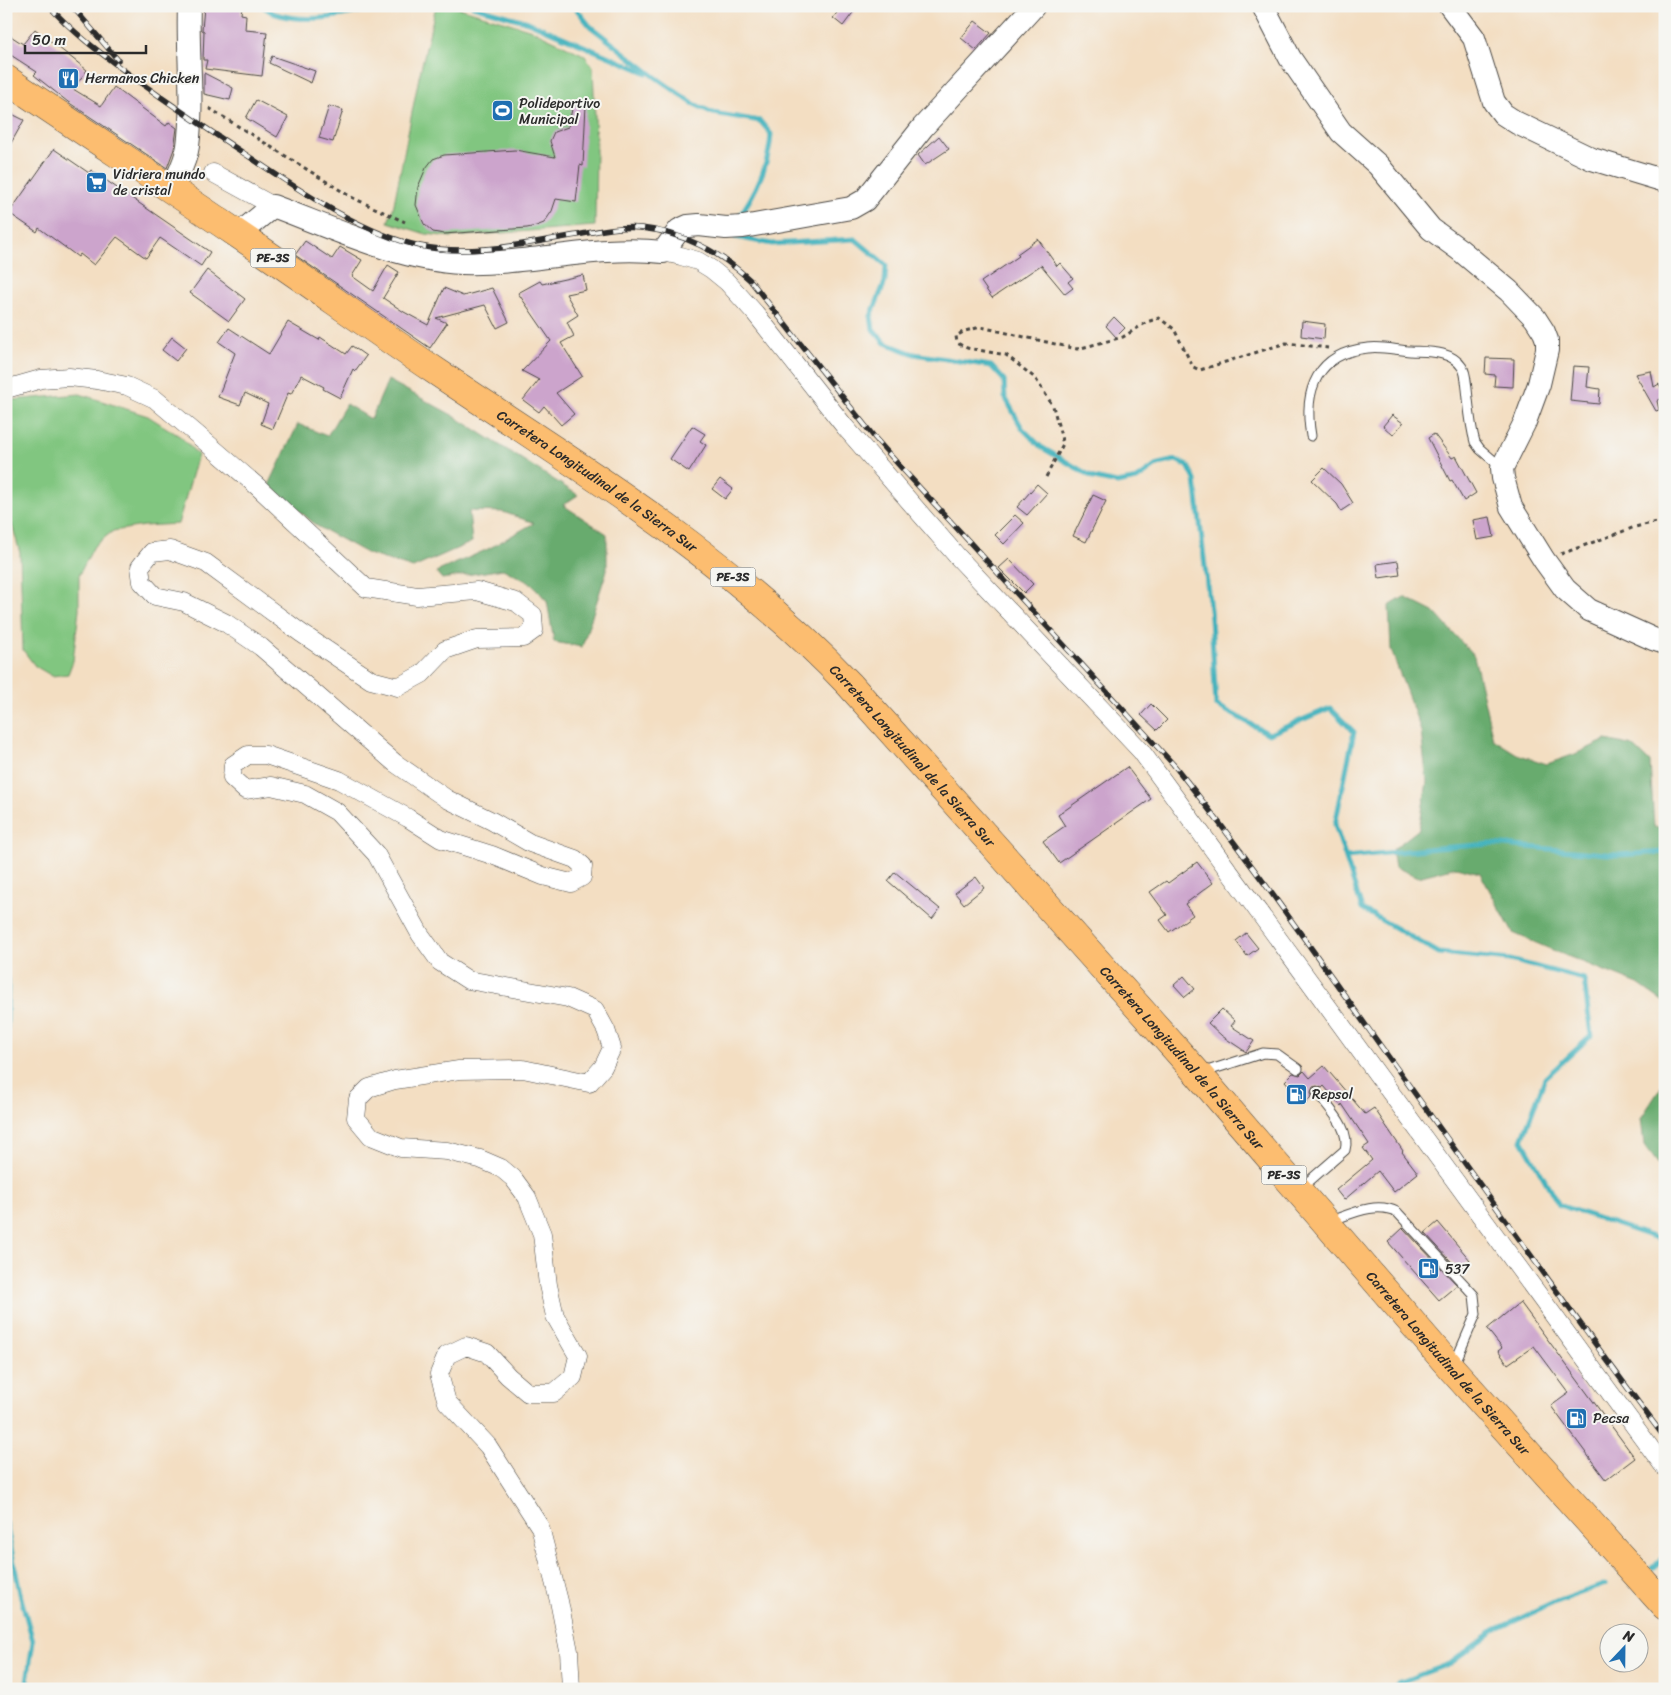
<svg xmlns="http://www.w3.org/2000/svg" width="1671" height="1695" font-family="Sriracha,sans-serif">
<rect width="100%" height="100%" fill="#f6f6f2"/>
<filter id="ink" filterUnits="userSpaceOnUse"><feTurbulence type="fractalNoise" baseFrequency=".02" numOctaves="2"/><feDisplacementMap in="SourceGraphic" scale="10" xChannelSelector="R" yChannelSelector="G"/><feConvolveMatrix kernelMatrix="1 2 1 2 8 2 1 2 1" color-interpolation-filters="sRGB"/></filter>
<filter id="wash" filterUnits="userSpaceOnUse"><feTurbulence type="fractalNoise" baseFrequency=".0096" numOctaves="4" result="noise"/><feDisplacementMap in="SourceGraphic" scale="20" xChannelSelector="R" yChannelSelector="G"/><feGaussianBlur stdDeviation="1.12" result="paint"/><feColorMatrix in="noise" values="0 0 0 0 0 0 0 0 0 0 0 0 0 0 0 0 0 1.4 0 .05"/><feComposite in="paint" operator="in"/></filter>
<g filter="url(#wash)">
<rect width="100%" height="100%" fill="#f3dec2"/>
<g fill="#81c680" stroke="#567856">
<path d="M436,6H453L532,30L584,55L593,66L596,144L595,226L451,237L426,234L388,222L393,209L419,77Z"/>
<path d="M80,394L148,416L181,437L198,455L178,524L144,526L113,531L94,546L79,575V610L73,661L68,674L52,676L35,666L23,650L20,553L6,503V402L11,400Z"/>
</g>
<g fill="#68ab6e" stroke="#4a6b4c">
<path d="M388,380L454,416L578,495L563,505L607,534V570L582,647L554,642L547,601L532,584L503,569L442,579L436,572L488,549L534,523L503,512L469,511L472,542L413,568L368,554L317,526L269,485L298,424L327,436L346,404L371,419Z"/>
<path d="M1404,597L1434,612L1474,656L1493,739L1517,754L1547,764L1575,754L1606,740L1633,746L1650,762L1654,827H1665V913L1663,917L1665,923V1003L1638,984L1557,952L1513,933L1480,873L1456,867L1418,877L1395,867L1392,850L1419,829L1427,782L1421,732L1419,725L1391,650L1389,606Z"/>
<path d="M1665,1081V1173L1644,1145L1641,1118Z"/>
</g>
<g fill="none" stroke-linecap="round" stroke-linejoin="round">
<g stroke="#41b1bc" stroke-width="5">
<path d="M263,6C267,9 272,13 276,14C307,24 348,16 377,6"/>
<path d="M473,6L528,22L647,73"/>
<path d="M574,6L590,26L654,76L692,103L713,113L760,121L771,134C769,166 755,195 736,221"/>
<path d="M735,237L772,244L855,239L886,265L885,282L871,316L873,329L885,343L914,354L991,366L1004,380L1005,397L1022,428L1041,447L1094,478L1117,483L1137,479L1158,464L1176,460L1188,466L1195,480L1211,618L1216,705L1269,734L1330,708L1354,732L1335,825L1362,909L1439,953L1510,960L1584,979L1591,1036L1545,1078L1522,1140L1559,1205L1665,1241"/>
<path d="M1346,857L1437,848L1492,844L1618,855L1665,852"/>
<path d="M6,978L8,980L6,1051"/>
<path d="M6,1523L21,1598L33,1641L26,1689"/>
<path d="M1652,1568L1665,1557"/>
<path d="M1393,1689L1398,1683L1451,1663L1495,1630L1558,1601L1606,1584"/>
</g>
</g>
<g id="blocks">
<g fill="#cca4cc">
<path d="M204,6H242L241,14L246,15L245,30L267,32L262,76L205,69L207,60H203L204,31L202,30Z"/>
<path d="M842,6H858L843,26L833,18Z"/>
<path d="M975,21L991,33L976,50L961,38Z"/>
<path d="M35,29L87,70L73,89L101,106L114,87L166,126L169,122L177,128L174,149L167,168L68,102L34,75L37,72L6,52V33L23,44Z"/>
<path d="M272,56L315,71L311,83L269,63Z"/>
<path d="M204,73L233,88L230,100L204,94Z"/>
<path d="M256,100L288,117L277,137L246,118Z"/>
<path d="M573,105H586L583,166L580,165L576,202L556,199L552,211L544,223L536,226L527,228L444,234L433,232L424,224L416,205L418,187L426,168L433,159L444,155L515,150L555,157L550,141L554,132L568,127Z"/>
<path d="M329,106L343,110L333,142L319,138Z"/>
<path d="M6,111L24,120L6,152Z"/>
<path d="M939,136L949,149L925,165L918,155Z"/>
<path d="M54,149L89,173L91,170L210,252L201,266L160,238L146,258L117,237L94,265L80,254L78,257L39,228L37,232L9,213Z"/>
<path d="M1038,239L1057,266L1060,263L1073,278L1068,282L1073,288L1065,294L1041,265L992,298L981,282L1019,256L1017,254Z"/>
<path d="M305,241L332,259L340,247L362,260L352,276L373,291L388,265L399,272L383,298L404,312L428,325L444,288L463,296L492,288L509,322L497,328L485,305L436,318L447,323L430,348L295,255Z"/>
<path d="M207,270L245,299L229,321L190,293Z"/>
<path d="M583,275L586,290L566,294L578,315L567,322L574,336L561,343L582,376L556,393L574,414L561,425L544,406L539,412L523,400L539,380L522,371L551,341L518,293L540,281L542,284Z"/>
<path d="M1114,317L1125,328L1116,337L1106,326Z"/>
<path d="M1302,321L1325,324L1324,339L1301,336Z"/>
<path d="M288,322L319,340L320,337L346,354L352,346L366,356L355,371L353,369L340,398L323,389L324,387L301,375L291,394L288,393L273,429L261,424L268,404L245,393L240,405L218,397L235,353L219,342L229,328L269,354Z"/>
<path d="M172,337L186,348L176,361L162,350Z"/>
<path d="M1486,358L1514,359L1513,387L1494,386L1495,375L1485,374Z"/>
<path d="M1573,366L1589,367L1587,387L1600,389L1599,404L1570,401Z"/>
<path d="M1651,371L1654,387L1659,384L1665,395V396L1657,401L1659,410L1656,411L1635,374Z"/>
<path d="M1392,415L1403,423L1393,435L1383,426Z"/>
<path d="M692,426L705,434L700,441L706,445L689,472L670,459Z"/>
<path d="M1434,434L1452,458L1456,456L1476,493L1464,501L1452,480L1450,481L1428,438Z"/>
<path d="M1324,468L1341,484L1353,503L1341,511L1337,504L1312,480Z"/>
<path d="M720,479L733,489L725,499L712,489Z"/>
<path d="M1037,484L1047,493L1027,515L1017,507Z"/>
<path d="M1093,495L1106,501L1086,542L1073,536Z"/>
<path d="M1015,515L1024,523L1004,544L995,535Z"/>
<path d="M1490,517L1494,537L1477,540L1473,520Z"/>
<path d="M1009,559L1033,584L1024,593L999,568Z"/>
<path d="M1398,561L1400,575L1379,578L1377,564Z"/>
<path d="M1151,704L1167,720L1157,730L1141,715Z"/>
<path d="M1127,767L1151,799L1059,863L1043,841L1065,826L1058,815Z"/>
<path d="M1197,862L1213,883L1185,904L1193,915L1169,932L1160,920L1167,915L1150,892L1166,881L1168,883Z"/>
<path d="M895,872L940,909L932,919L888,881Z"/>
<path d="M976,877L984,888L964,904L955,893Z"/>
<path d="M1246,933L1258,948L1247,956L1236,941Z"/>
<path d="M1184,976L1195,989L1185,997L1174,985Z"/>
<path d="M1222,1009L1235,1021L1231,1026L1254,1041L1246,1052L1222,1036L1208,1023Z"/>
<path d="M1324,1066L1365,1114L1374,1108L1403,1151L1402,1152L1418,1173L1394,1192L1378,1171L1344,1200L1336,1190L1372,1160L1363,1148L1369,1144L1342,1104L1341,1106L1324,1086L1322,1088L1317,1086L1313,1087L1311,1092L1312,1096L1305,1103L1285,1081L1293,1073L1300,1075L1304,1071L1310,1078Z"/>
<path d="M1438,1222L1470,1260L1459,1270L1425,1233Z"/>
<path d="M1403,1228L1457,1285L1439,1300L1388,1242Z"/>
<path d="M1520,1302L1635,1458L1606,1480L1551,1406L1569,1393L1534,1346L1508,1364L1498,1351L1502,1348L1487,1329Z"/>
</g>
</g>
</g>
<g filter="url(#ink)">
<use href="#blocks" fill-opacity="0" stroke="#494642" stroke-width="1"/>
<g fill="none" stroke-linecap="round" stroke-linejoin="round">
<defs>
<g id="service">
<path d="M1311,436C1303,390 1317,353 1368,348C1381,346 1396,350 1410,351C1427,352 1451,350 1462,367C1466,372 1466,382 1467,389C1469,407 1470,425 1475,442L1480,449L1501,467"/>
<path d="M1201,1073L1263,1053L1277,1054L1298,1069"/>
<path d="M1300,1189L1345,1150C1351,1128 1329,1109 1317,1092"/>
<path d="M1330,1221C1351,1214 1376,1201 1397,1212L1474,1295L1476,1314L1454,1365"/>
</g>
<g id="minor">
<path d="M213,173L273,206"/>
<path d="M663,252L681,256L698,261L711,269L727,282L755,313L845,427L957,556L1141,751L1665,1468"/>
<path d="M6,389L41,379L69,377L97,380L127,386L155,399L200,437L258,487L366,588L417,596L477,591L516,602L533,615L534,630L523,638L477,639L445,650L422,674L398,687L371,680L301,633L206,563L170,550L152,552L140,567L142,582L155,596L184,602L226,623L261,647L395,763L447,799L492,821L530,843L575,859L583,866L582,877L571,883L543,876L492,855L441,839L408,818L339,780L266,755H248L233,765L232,778L245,790L271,786L305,794L337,812L376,854L420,934L440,962L468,980L568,998L595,1010L606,1030L612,1048L603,1067L589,1083L523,1069L459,1070L395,1080L369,1088L358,1099L356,1118L371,1136L401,1148L447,1151L480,1159L501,1168L513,1178L527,1197L542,1234L548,1285L555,1316L578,1356L573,1377L554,1393H528L508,1376L487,1353L466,1346L447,1355L439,1374L447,1402L488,1446L540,1527L559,1601L569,1651L571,1689"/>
</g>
<g id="tertiary">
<path d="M1263,6L1290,58L1341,132L1378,165L1431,229L1460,250L1509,291L1535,318L1544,332L1547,340V350L1539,384L1525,422L1502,468L1503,478L1511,507L1544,560L1565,589L1589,610L1653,639L1665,643"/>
<path d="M1450,6L1474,38L1494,102L1503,114L1517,123L1592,159L1665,181"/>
<path d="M172,189C178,175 186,161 188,146C194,100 187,52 189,6"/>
<path d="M239,234L273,206C332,228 399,260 462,263C529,265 596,244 663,252L679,230L688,226L699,225L726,228L743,227L851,208L865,200L923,127L1034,6"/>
</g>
<g id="trunk">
<path id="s1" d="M6,79C82,131 160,181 236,233C303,278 367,325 434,370C578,467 729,557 849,684L1198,1074L1452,1369L1665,1606"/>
</g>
</defs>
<use href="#service" stroke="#494642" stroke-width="11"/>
<use href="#minor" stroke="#494642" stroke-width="19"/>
<use href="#tertiary" stroke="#494642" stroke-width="24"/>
<use href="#trunk" stroke="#494642" stroke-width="29"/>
<g stroke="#494642" stroke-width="3" stroke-dasharray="4 4" stroke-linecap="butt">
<path d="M209,108L351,197L405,222"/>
<path d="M1046,477L1063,444L1053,406L1035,378L1006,355L967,348L957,343L956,336L965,331L981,327L1077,349L1123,337L1147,322L1159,318L1174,329L1193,367L1200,370L1286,343L1328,348"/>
<path d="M1561,554L1635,527L1665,520"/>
</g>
<use href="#service" stroke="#fff" stroke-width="9"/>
<use href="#minor" stroke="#fff" stroke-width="18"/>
<use href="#tertiary" stroke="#fff" stroke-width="22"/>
<use href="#trunk" stroke="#fcbd6f" stroke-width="28"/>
<defs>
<g id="rail">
<path d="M49,6C73,33 102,54 130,75C167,102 204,127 242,152C294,186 359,233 420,246C472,257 526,243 577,235C598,231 620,226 641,228C682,232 720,252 750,280L875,438L898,464L1173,764C1241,848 1304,938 1367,1027C1466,1164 1563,1303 1665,1438"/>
<path d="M72,6L118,60"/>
</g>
</defs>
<use href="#rail" stroke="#2b2b2b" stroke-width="5.5"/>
<use href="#rail" stroke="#f6f6f2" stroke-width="4" stroke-dasharray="11" stroke-linecap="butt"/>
</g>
</g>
<defs>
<symbol id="restaurant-square" viewBox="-11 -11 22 22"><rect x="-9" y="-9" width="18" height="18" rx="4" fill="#1f6fb2" stroke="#f6f6f2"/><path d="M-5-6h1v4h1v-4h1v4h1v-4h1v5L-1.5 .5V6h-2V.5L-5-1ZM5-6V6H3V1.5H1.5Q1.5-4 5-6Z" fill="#fff"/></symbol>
<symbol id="stadium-square" viewBox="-11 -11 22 22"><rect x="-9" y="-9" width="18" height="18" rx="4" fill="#1f6fb2" stroke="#f6f6f2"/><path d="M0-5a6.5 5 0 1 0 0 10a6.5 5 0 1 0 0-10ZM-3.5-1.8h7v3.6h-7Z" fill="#fff"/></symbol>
<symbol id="supermarket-square" viewBox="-11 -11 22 22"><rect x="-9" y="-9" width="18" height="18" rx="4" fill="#1f6fb2" stroke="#f6f6f2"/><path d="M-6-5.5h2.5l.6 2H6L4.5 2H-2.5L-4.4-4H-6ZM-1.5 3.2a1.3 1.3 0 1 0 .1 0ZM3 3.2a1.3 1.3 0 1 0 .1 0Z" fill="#fff"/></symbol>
<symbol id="fuel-square" viewBox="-11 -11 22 22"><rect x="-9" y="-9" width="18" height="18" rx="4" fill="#1f6fb2" stroke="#f6f6f2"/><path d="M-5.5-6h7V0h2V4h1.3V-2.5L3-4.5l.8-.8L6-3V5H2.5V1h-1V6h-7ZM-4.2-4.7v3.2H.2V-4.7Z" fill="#fff"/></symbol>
</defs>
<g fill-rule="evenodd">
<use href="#restaurant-square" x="56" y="66" width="25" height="25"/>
<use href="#stadium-square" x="490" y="98" width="25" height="25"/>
<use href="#supermarket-square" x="84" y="170" width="25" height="25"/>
<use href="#fuel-square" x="1284" y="1082" width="25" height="25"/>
<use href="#fuel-square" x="1416" y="1256" width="25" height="25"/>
<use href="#fuel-square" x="1564" y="1406" width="25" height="25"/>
</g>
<g text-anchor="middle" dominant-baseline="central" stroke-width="4" stroke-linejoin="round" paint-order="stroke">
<g fill="#f6f6f2" stroke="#686867" stroke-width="1">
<rect x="250.5" y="248.5" width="45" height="19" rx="4"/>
<rect x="710.5" y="567.5" width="45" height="19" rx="4"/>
<rect x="1261.5" y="1165.5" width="45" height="19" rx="4"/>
</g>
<g font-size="12" font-weight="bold" fill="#2b2b2b">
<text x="273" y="258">PE-3S</text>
<text x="733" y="577">PE-3S</text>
<text x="1284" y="1175">PE-3S</text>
</g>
<g font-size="14" fill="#2b2b2b" stroke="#f6f6f2" text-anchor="start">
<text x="85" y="78">Hermanos Chicken</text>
<text x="519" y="103">Polideportivo<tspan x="519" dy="16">Municipal</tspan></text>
<text x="113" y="174">Vidriera mundo<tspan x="113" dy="16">de cristal</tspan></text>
<text x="1312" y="1094">Repsol</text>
<text x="1445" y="1269">537</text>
<text x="1593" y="1418">Pecsa</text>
</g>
<g font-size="14" fill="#2b2b2b" stroke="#f6f6f2">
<text stroke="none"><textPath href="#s1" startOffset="715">Carretera Longitudinal de la Sierra Sur</textPath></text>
<text stroke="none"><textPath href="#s1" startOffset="1135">Carretera Longitudinal de la Sierra Sur</textPath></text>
<text stroke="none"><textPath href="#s1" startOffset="1540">Carretera Longitudinal de la Sierra Sur</textPath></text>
<text stroke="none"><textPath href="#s1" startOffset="1945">Carretera Longitudinal de la Sierra Sur</textPath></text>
</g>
</g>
<rect width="1671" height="1695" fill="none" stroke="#f6f6f2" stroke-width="25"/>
<g transform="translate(1624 1648) rotate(22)"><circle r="24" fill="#f6f6f2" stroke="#a5a5a2"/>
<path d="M0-4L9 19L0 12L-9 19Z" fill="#1f6fb2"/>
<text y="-8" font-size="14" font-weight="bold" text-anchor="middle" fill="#2b2b2b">N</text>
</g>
<path d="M25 45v8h121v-8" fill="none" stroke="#2b2b2b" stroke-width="2.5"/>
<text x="32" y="45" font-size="15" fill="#2b2b2b" stroke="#f6f6f2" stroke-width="4" paint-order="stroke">50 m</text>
</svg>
